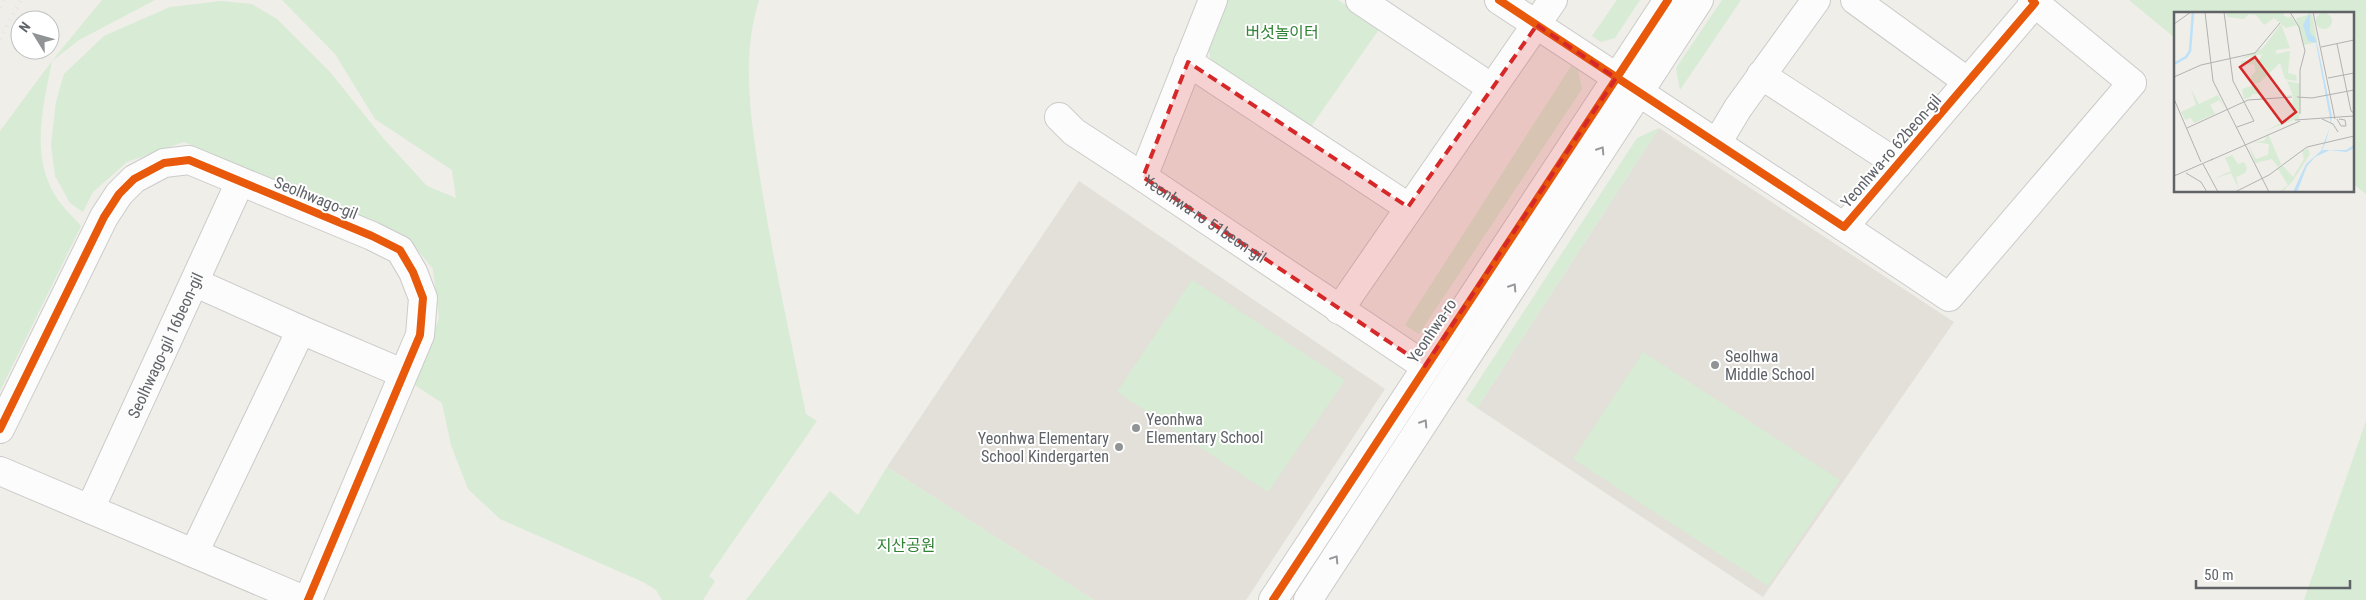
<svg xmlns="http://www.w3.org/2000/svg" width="2366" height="600" font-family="'Roboto Condensed','Noto Sans KR',sans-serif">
<rect width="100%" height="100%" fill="#efeee9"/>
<g fill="#e2e0d9">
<path d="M1659,128L1954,322L1763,597L1477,408Z"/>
<path d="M1079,181L1385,389L1246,600H1094L887,467Z"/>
</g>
<g fill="#d7ebd5">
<path d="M102,0H155L79,40L52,61C44,103 31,149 52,190C58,203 71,215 81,226L0,391V131L52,61Z"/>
<path d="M282,0H759C739,63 753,133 763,196C775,269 791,341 806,414L817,421L709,576L715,581L703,600H662L656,590L643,582L500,519L468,489L451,445L442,403L415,385L439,318L433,269L407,237L184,142L127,162L93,192L83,212L70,203L55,176L51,145L56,102L64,74L104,36L170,7L221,1L252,4L277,19L330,72L383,138L427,186L456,198L452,170L375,119L335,54Z"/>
<path d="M1227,0H1338L1380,28L1310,128L1211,61L1208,47Z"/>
<path d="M1617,0H1640L1615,38L1601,42L1592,36Z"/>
<path d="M1722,0H1741L1680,90L1676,68Z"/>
<path d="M2129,0H2366V194L2352,183V14H2175V38Z"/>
<path d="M1571,66L1578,70L1582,89L1419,334L1405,325Z"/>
<path d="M1659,128L1477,408L1466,400L1637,138Z"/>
<path d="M1192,280L1345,380L1268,492L1117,392Z"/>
<path d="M1643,352L1840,480L1768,586L1573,459Z"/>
<path d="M2366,421V600H2304Z"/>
<path d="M887,467L1094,600H746L830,491L858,515Z"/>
</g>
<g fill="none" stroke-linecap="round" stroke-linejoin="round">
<defs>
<g id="minor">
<path id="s1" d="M1213,0L1143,177L1425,366"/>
<path d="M1360,0L1492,88"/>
<path d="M1499,0L1844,227L2035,3L2032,0"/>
<path d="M1855,0L1968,82"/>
<path d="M1188,62L1408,207"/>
<path d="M1761,75L1898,164"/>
<path d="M1059,117L1074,132L1143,177"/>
<path d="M1717,143L1738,108L1816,0"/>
<path d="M1844,227L1949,297L2132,83L2035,3"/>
<path d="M196,283L301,330L402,373"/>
<path d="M1339,310L1553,0"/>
<path d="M0,429L104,217L119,194L134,179L164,163L189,160L372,236L400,250L413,272L423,298L420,335L308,600"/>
<path d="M0,471L304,600"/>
<path id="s2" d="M90,509L240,182"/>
<path d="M194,553L301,330"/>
<path d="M1273,600L1668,0"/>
<path d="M1308,600L1699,0"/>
</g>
</defs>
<use href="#minor" stroke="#cbcbca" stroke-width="30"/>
<use href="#minor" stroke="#fdfcfc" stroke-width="28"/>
<g stroke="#e4e4e4" stroke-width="4" stroke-dasharray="1 6" stroke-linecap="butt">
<path d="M0,7L4,0"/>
<path d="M0,39L21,0"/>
</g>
<defs>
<g id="cycleway">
<path d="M1499,0L1844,227L2035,3L2032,0"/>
<path d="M0,429L104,217L119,194L134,179L164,163L189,160L372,236L400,250L413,272L423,298L420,335L308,600"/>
<path d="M1273,600L1668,0"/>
</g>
</defs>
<use href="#cycleway" stroke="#fff" stroke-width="11"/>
<use href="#cycleway" stroke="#e8590c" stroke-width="8"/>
</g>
<defs><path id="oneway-chevron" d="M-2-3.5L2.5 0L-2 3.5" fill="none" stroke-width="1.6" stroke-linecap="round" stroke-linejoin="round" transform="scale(1.25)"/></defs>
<g stroke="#96999c">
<use href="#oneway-chevron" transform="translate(1601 150) rotate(-57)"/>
<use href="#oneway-chevron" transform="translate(1513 287) rotate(-57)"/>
<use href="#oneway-chevron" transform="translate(1424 423) rotate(-57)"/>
<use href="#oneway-chevron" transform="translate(1335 559) rotate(-57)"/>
</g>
<path fill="#d62828" fill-opacity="0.2" stroke="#d62828" stroke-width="4" stroke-dasharray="10 6" stroke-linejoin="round" d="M1537,25L1616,78L1425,366L1143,177L1188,62L1408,207Z"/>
<g fill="#919495" stroke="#fff" stroke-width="2">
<circle cx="1715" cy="365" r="5"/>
<circle cx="1136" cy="428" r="5"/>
<circle cx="1119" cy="447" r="5"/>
</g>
<g text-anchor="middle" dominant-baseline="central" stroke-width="4" stroke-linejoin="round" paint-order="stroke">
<g font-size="16" fill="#328235" stroke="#fff">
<text x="1282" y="32">버섯놀이터</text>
<text x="906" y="545">지산공원</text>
</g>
<g font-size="16" fill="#5f6368" stroke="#fff">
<text transform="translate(1891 151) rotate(-49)">Yeonhwa-ro 62beon-gil</text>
<text transform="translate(316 198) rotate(22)">Seolhwago-gil</text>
<text stroke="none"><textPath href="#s1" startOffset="265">Yeonhwa-ro 51beon-gil</textPath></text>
<text transform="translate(1432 331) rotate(-56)">Yeonhwa-ro</text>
<text stroke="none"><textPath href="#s2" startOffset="180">Seolhwago-gil 16beon-gil</textPath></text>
</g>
<g font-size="16" fill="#5f6368" stroke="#fff" text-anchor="start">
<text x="1725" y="356">Seolhwa<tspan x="1725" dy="18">Middle School</tspan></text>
<text x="1146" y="419">Yeonhwa<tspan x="1146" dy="18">Elementary School</tspan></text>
<text x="1109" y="438" text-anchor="end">Yeonhwa Elementary<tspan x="1109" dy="18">School Kindergarten</tspan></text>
</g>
</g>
<g transform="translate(2174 12)">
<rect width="180" height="180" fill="#efeee9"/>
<path d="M51,0H111L109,3L114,6L117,4L123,13L112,16L100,6L90,13L82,3L75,2L70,7L54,5ZM142 9a8 8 0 1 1 16 0a8 8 0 1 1-16 0ZM138,2L143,30L130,33L122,6ZM107,12L116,36L102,38V42L116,39L114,61L122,63L123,69L111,67L106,51L85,71L77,72V64L82,59L80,52L67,53V49L86,47L88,42L66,47L89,36ZM113,69L126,72L125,106L86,121L118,106L119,84L108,83H119ZM80,73L85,74L86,82H78L77,85L70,87L68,77ZM17,77L25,92L44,83L51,97L45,88L36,93L41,102L20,111L17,106L11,108L7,100L22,93ZM94,122L107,152L104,155L98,147L81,151L74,132L82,147L94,143L95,132L80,130L90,129ZM134,136L136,142L118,170L108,180H105L114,173L104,157L109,154L119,165L130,147L128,139ZM58,143L64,152L70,150L73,156L71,161L62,165L65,177L57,161L39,167L57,159L51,146Z" fill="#d7ebd5"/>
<path d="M136,0V21L141,26L144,36L158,104L157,111L152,129L148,138H172L180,133V136L172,140L156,138L141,145L133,154L123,180H119L132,152L147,139L157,112L142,31L134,29L129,13Z" fill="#bee1f8"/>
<path fill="none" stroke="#bee1f8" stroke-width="2.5" d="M0,52L12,45L16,39L19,0"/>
<path fill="none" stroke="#b1b2b1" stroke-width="1" d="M31,0L39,69L95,180M50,0L59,69L80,109L63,115M116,0L125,15L131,39L126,58V102M139,0L161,107M0,12L17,0M163,32L177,99L180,101M147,35L180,28M0,65L27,53L81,41L106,11M154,66L180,61M123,85L138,86L180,78M0,87L27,150M148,107L159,112L164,120M163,107L167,114H172L171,108L165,107M121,108L180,104M13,116L74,88L118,85M37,148L126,109M29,152L44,180M12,161L27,170L33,180M0,164L39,147M61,180L95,163L133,135L180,124"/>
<path fill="#d62828" fill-opacity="0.15" stroke="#d62828" stroke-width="2.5" d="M81,45L122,100L108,111L66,55Z"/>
<rect width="180" height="180" fill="none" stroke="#5f6368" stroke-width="2.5"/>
</g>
<g transform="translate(35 35) rotate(307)"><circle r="24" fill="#ffffff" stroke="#bfc1c3"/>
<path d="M0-4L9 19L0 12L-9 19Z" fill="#919495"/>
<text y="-8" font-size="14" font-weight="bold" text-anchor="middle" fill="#5f6368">N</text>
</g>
<path d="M2196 580v8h154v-8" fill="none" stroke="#5f6368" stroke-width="2.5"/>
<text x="2204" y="580" font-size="15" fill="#5f6368" stroke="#ffffff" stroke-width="4" paint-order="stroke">50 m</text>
</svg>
